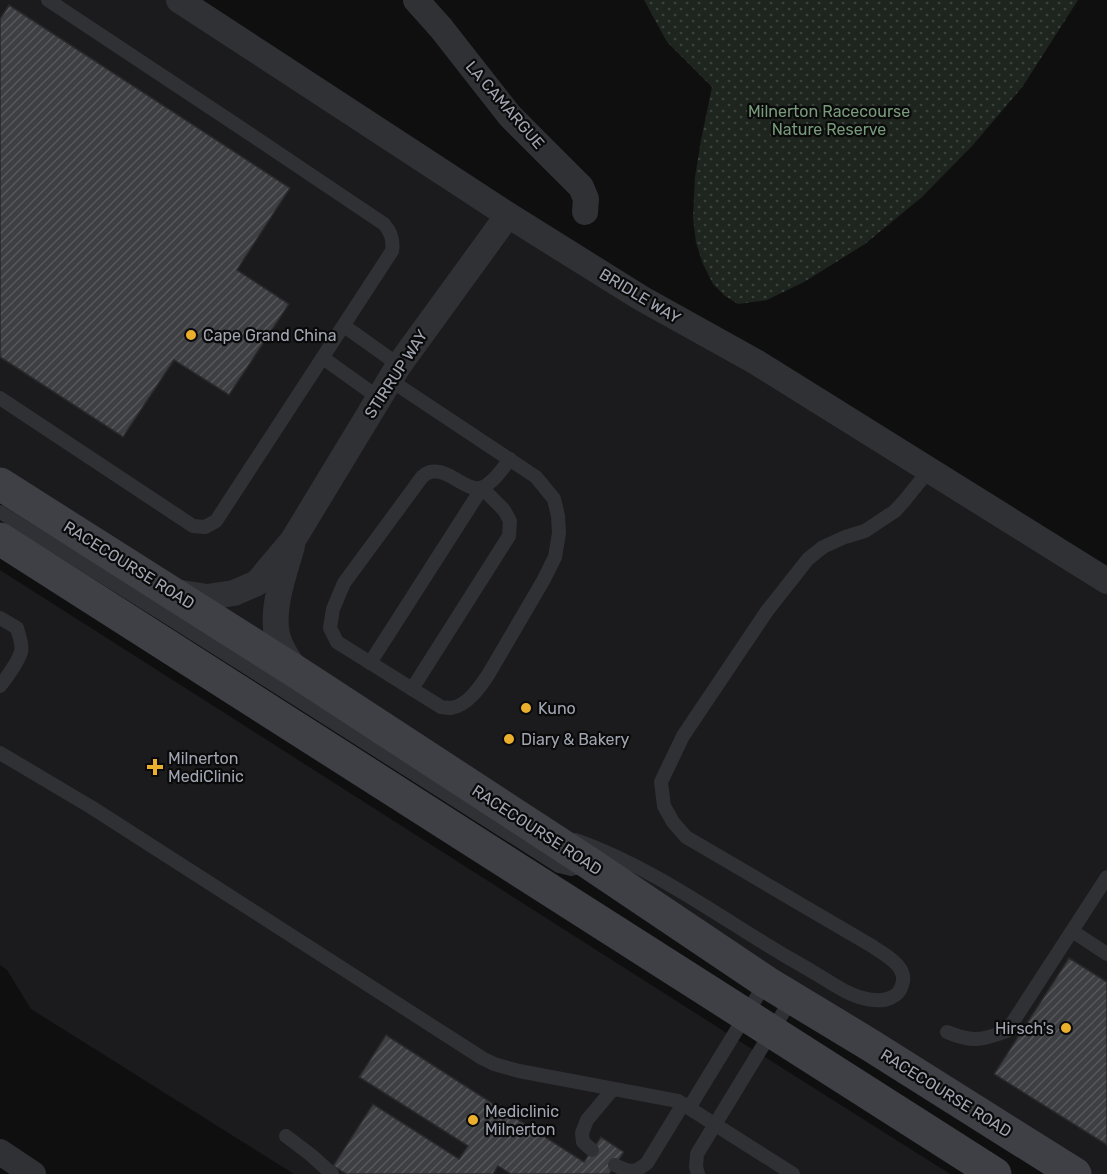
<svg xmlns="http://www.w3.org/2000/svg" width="1107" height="1174" font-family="Rubik,sans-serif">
<defs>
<pattern id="park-dots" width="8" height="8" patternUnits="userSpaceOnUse" patternTransform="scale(1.5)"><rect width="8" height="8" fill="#1e241e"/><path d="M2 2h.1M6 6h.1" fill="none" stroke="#3b413c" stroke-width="1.8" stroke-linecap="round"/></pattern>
<pattern id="building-hatch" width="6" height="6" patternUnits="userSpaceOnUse" patternTransform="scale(1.5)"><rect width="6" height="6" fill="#3e3f43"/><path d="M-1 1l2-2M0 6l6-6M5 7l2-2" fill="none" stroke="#57585c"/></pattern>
</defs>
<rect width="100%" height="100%" fill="#0f0f10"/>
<g fill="#1b1b1d">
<path d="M0,0H179L1107,581V1174H1075L0,484Z"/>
<path d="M0,570L733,1037L950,1174H294L31,1009L7,970L0,965Z"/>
</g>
<path fill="url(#park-dots)" d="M644,0H1078L1023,86L972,146L922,197L865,244L804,282L767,300L738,304L725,296L713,284L703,264L696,243L693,218L695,177L701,140L712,87L667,42Z"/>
<g fill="url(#building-hatch)" stroke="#29292c" stroke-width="1.5">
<path d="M9,5L290,188L237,270L289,304L229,395L174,360L123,437L0,357V19Z"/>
<path d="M1069,958L1107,982V1145L994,1074Z"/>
<path d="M386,1035L584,1162L601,1137L624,1152L609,1174H511L498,1166L493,1174H346L333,1166L373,1104L459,1159L468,1146L359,1077Z"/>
</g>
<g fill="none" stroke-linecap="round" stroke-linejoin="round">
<g stroke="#303135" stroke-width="14">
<path d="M344,326L399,365"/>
<path d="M323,358L379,398"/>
<path d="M390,380L536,477L554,499L558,516L559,533L555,557L543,581L488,675C480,687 467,706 451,708C448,708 444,707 441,707L337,642L330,628L333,609L344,583L422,477C424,475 427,473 430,472C449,467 467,494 483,487C494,482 503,468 510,459"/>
<path d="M0,398L193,526L205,527L216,521L392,251C394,240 391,232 384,224L256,138L48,0"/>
<path d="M0,512L158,611L559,866L571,869L584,866"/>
<path d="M0,618L17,628C19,636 23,645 21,652C18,662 7,677 0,686"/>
<path d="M370,663L482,488L504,510L510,521L509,536L412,689"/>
<path d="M0,753L91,807L482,1058L494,1064L519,1071L678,1101L793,1174"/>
<path d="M576,840C652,867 718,916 787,957C802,965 816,974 831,983C839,988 849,994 859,997C869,1000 881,1002 890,998C897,995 900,992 902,985C909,966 884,955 872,946L686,837L673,822L664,806L661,782L683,736L767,611L808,559L823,547L845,537L865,531L895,511L905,500L929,470"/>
<path d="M1072,931L1107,954"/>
<path d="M947,1032C973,1043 982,1040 1007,1031L1107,877"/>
<path d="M689,1108L766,982"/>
<path d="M286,1136L311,1155L332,1174"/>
<path d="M592,1150L583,1142L582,1133L587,1120L613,1089"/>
<path d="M615,1165C629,1172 634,1174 647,1163L683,1104"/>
<path d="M698,1174L696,1167L697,1154L792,998"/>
</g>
<g stroke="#303135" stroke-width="26">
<path d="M179,0L508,215L641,298L756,362L1107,581"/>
<path d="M416,0L441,28L510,116L581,187L586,199L585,212"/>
<path d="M292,546C285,571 273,603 276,629C278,645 287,658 296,670"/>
<path d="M176,592L207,597L234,593L257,583L293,540L399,365L508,215"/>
<path d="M0,1152L33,1174"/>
</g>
<g stroke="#3e4045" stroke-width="33">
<path d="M0,484L298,673L589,863L766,982L870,1045L1075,1174"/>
<path d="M0,539L995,1174"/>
</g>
</g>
<g fill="#eab02d" stroke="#0a0a0b" stroke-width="2">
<circle cx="191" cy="335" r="6"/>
<circle cx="526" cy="708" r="6"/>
<circle cx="509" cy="739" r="6"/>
<path d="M152 758h6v6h6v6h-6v6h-6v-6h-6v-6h6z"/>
<circle cx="1066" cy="1028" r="6"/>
<circle cx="473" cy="1120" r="6"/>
</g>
<g text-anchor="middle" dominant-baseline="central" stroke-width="4.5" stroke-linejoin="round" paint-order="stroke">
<g font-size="16" fill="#a0a5b1" stroke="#0a0a0b">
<text transform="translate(505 105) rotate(49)">LA CAMARGUE</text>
<text transform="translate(640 296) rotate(31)">BRIDLE WAY</text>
<text transform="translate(396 374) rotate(-57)">STIRRUP WAY</text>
<text transform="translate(129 565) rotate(32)">RACECOURSE ROAD</text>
<text transform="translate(537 830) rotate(33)">RACECOURSE ROAD</text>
<text transform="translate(946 1093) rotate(32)">RACECOURSE ROAD</text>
</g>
<g font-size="16" fill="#789b7b" stroke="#0a0a0b">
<text x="829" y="111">Milnerton Racecourse<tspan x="829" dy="18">Nature Reserve</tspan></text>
</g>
<g font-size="16" fill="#a0a5b1" stroke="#0a0a0b" text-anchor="start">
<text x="203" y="335">Cape Grand China</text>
<text x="538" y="708">Kuno</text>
<text x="521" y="739">Diary &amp; Bakery</text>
<text x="168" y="758">Milnerton<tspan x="168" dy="18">MediClinic</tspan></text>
<text x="1054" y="1028" text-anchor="end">Hirsch's</text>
<text x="485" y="1111">Mediclinic<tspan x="485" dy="18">Milnerton</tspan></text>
</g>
</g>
</svg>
